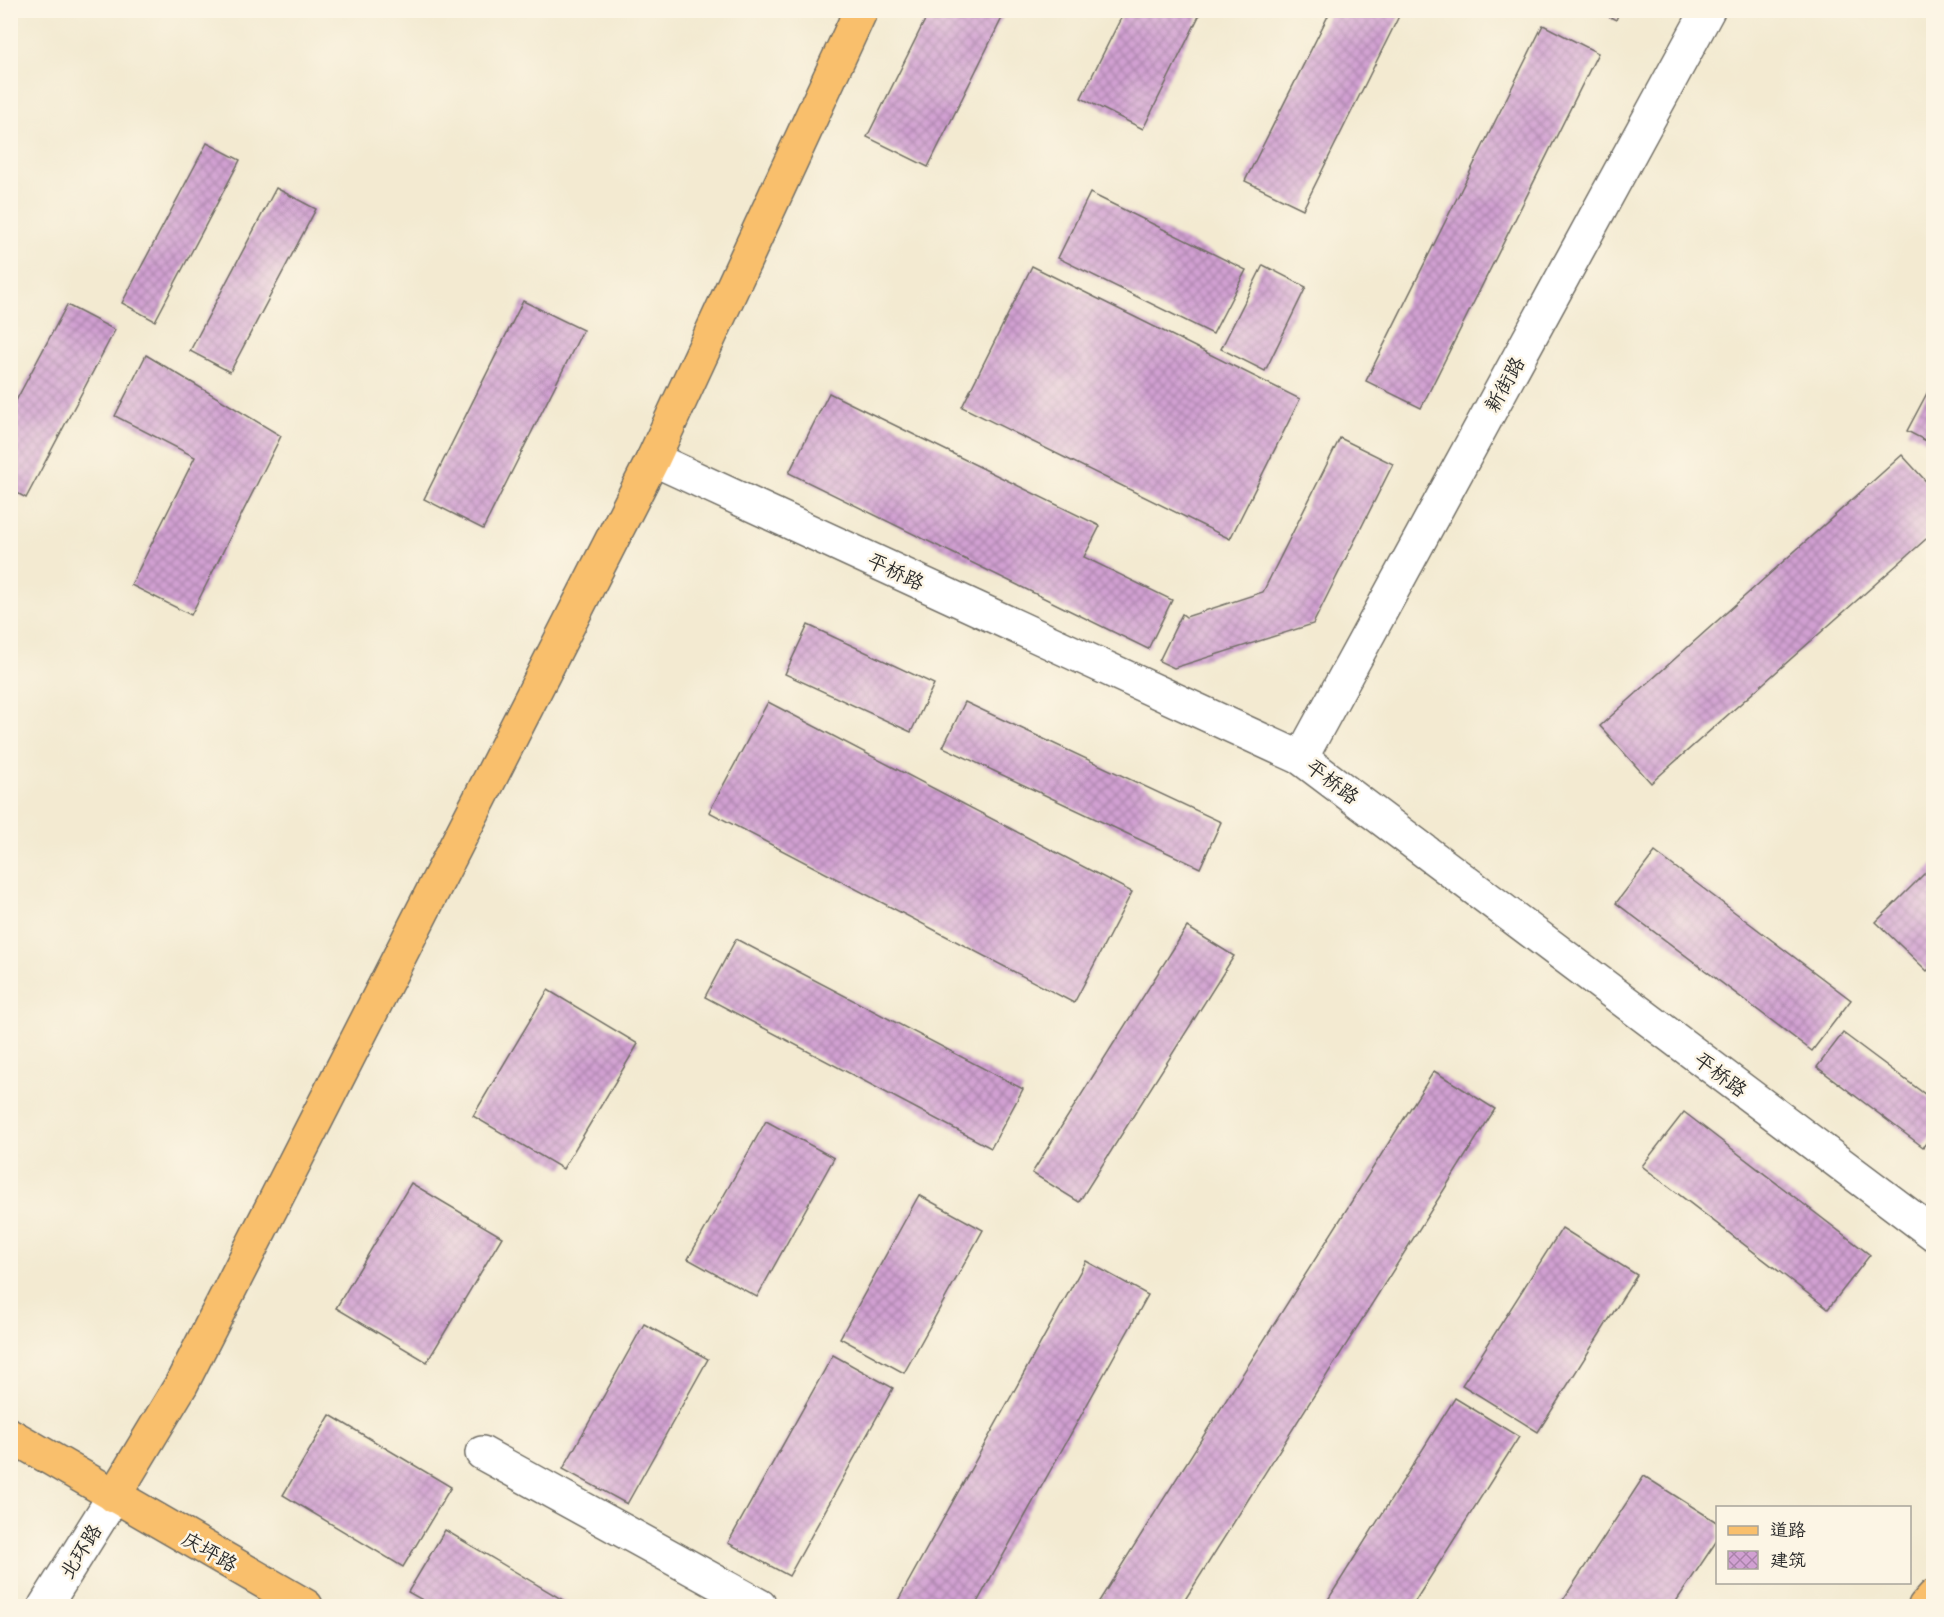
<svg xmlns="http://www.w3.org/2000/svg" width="1944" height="1617" font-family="'Patrick Hand','LXGW WenKai TC',sans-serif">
<defs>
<pattern id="building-cross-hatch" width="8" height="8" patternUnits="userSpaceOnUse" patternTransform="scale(1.5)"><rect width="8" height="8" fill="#d1a0d2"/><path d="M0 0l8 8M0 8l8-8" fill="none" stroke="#aa83ab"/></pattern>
</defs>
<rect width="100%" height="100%" fill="#fcf5e5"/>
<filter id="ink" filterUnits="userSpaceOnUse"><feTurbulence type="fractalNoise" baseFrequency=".0167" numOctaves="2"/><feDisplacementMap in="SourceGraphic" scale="12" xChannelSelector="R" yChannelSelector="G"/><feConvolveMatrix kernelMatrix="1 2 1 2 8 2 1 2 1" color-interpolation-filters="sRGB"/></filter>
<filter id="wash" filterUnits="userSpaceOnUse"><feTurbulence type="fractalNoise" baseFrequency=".008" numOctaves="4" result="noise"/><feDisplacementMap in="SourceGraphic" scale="24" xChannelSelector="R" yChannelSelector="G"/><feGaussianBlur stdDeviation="1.35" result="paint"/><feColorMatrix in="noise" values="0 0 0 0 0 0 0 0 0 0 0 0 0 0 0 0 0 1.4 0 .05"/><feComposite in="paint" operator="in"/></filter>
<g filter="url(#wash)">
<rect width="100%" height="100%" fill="#f3ead1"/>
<g id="blocks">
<g fill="url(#building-cross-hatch)">
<path d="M930,10H1006L928,167L867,137Z"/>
<path d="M1125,10H1202L1143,129L1081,98Z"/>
<path d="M1331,10H1402L1303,209L1245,181Z"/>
<path d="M1596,10H1620L1616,20Z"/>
<path d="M1543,25L1598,53L1421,408L1366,381Z"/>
<path d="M207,143L240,160L155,321L122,303Z"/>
<path d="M276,188L316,209L230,372L190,351Z"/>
<path d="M1090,193L1246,270L1213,334L1058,258Z"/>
<path d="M1263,265L1306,287L1265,371L1221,349Z"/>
<path d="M1032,266L1300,399L1230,539L962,407Z"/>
<path d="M523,301L583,330L483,529L424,499Z"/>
<path d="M67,305L115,330L26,498L10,489V412Z"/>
<path d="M146,355L281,436L191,615L131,585L195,457L115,416Z"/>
<path d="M1934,380V445L1907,431Z"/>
<path d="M829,393L1100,526L1084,557L1172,600L1148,649L789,473Z"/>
<path d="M1340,438L1393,464L1313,624L1174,668L1159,661L1182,614L1186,617L1263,592Z"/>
<path d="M1902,455L1934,490V532L1651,783L1600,726Z"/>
<path d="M808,625L934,684L911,732L785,674Z"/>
<path d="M768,702L1132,892L1074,1003L709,812Z"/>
<path d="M965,702L1221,822L1200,868L943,747Z"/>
<path d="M1655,852L1851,1000L1812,1051L1616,903Z"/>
<path d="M1934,864V964L1927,971L1876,922Z"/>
<path d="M1187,927L1234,956L1079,1202L1032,1173Z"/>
<path d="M736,939L1023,1089L991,1148L705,997Z"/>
<path d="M548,990L638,1044L563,1169L473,1116Z"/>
<path d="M1843,1033L1934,1101V1133L1923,1147L1817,1067Z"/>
<path d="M1434,1071L1495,1109L1181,1606H1096Z"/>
<path d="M1684,1112L1870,1255L1828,1309L1642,1166Z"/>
<path d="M766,1121L834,1158L757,1297L688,1259Z"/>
<path d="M411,1183L502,1237L427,1362L336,1308Z"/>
<path d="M919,1195L983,1230L904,1373L840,1338Z"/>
<path d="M1562,1228L1637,1275L1538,1432L1462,1385Z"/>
<path d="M1086,1261L1148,1295L975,1606H895Z"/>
<path d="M644,1324L708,1359L627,1504L563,1469Z"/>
<path d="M833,1355L893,1388L789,1576L728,1543Z"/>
<path d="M1455,1398L1519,1437L1412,1606H1324Z"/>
<path d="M330,1415L451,1487L403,1567L283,1495Z"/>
<path d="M1644,1476L1718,1523V1539L1673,1606H1559Z"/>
<path d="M445,1530L573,1606H433L408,1592Z"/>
</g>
</g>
</g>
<g filter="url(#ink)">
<use href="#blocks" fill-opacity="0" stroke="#716e65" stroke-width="1.5"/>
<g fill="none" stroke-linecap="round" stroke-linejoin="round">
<defs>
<g id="minor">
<path d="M653,459L1301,758L1934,1234"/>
<path d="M1301,758L1708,10"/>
<path d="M482,1453L760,1606"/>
<path d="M45,1606L114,1496"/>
</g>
<g id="major">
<path d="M10,1435L306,1606"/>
<path d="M114,1496L181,1385L653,459L861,10"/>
<path d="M1925,1606L1934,1596"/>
</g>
</defs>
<use href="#minor" stroke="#716e65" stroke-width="36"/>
<use href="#major" stroke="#716e65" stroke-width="36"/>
<use href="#minor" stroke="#fff" stroke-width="33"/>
<use href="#major" stroke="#f9bf6c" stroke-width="33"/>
</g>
</g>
<g text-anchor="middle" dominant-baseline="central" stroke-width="5" stroke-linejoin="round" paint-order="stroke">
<g font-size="20" fill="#2b2b2b" stroke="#fcf5e5">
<text transform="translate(1504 384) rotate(-61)">新街路</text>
<text transform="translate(896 571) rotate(25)">平桥路</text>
<text transform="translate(1333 781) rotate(37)">平桥路</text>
<text transform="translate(1721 1074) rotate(37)">平桥路</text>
<text transform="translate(80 1551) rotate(-58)">北环路</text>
<text transform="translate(210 1551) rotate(30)">庆坪路</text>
</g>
</g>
<rect width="1944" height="1617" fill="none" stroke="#fcf5e5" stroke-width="36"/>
<rect x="1716" y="1506" width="195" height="78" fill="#fcf5e5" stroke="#a8a49b" stroke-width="1.5"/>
<rect x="1728" y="1526" width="30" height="9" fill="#f9bf6c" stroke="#a8a49b" stroke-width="1.5"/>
<text x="1770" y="1536" font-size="18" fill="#2b2b2b">道路</text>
<rect x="1728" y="1551" width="30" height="18" fill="url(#building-cross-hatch)" stroke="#a8a49b" stroke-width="1.5"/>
<text x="1770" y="1566" font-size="18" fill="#2b2b2b">建筑</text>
</svg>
